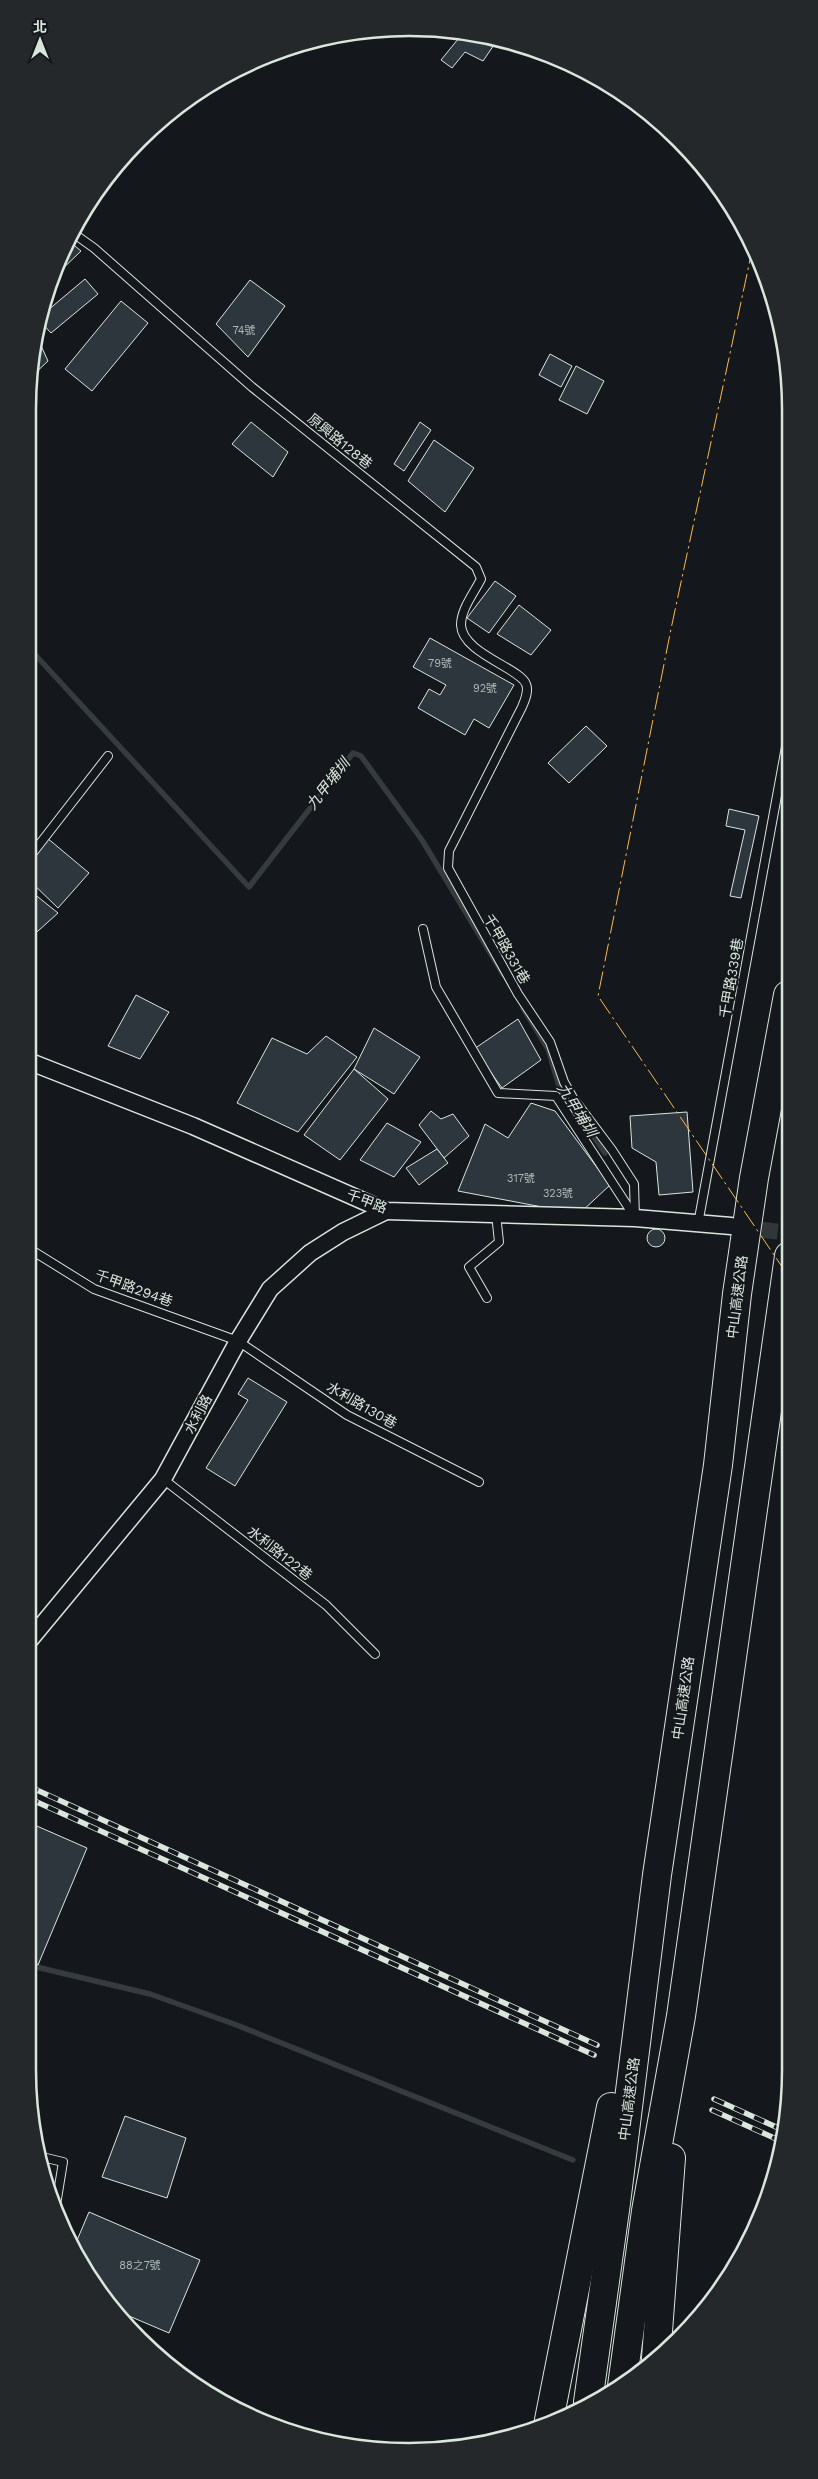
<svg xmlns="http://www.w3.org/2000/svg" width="818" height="2479" font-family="'Work Sans','Noto Sans TC',sans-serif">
<rect width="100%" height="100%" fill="#14181c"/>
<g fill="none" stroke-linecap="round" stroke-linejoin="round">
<g stroke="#363b3e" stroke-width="5.5">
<path d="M28,647L249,887L353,753L361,756L422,840L503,974"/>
<path d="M523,1008L548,1049L559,1086L605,1153"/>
<path d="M28,1965L150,1994L234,2024L573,2160"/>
</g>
</g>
<g fill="#2c363c" stroke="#d8e6dc">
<path d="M407,28H409L424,29L420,34Z"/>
<path d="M463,33L483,35L496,42L483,61L465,52L452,68L441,60Z"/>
<path d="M69,241L81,251L52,279L57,263Z"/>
<path d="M85,279L98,294L51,333L39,320L41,316Z"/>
<path d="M250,280L285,306L248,357L216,324Z"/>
<path d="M121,301L148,323L92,391L65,369Z"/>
<path d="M38,339L48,361L31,377L34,343Z"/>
<path d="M550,354L572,366L561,387L539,375Z"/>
<path d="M576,366L604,381L587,414L559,400Z"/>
<path d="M251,422L288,452L273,477L232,444Z"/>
<path d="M420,422L431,430L404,471L394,464Z"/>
<path d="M434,440L474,468L445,512L408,481Z"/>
<path d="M495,581L516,596L489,633L467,618Z"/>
<path d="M519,605L551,630L531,655L497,634Z"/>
<path d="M430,638L514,685L489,728L474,719L465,735L418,708L429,689L440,695L446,685L413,667Z"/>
<path d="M586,726L607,746L569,783L548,763Z"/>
<path d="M729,809L759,816L741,898L730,896L745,830L726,826Z"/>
<path d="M46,837L89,873L58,908L28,879V863Z"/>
<path d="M28,889L58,913L28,940Z"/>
<path d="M136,995L169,1012L140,1059L108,1046Z"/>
<path d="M518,1019L541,1060L502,1088L474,1049Z"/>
<path d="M374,1028L420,1057L394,1094L354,1069Z"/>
<path d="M326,1036L357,1057L298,1132L237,1103L272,1038L307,1054Z"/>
<path d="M354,1069L388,1099L340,1160L304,1135Z"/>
<path d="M531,1103L555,1111L610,1185L579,1214L458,1191L485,1124L508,1138Z"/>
<path d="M431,1111L441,1119L453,1114L469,1136L444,1158L419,1125Z"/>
<path d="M687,1112L693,1192L659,1195L656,1162L632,1148L630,1116Z"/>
<path d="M387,1123L421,1142L394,1177L360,1160Z"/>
<path d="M437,1149L448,1163L419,1185L406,1168Z"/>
<circle cx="656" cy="1238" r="9"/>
<path d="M248,1378L287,1402L235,1486L206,1468L248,1400L238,1394Z"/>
<path d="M30,1823L87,1848L38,1965L28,1960V1826Z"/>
<path d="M125,2116L186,2138L167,2198L102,2177Z"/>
<path d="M89,2212L200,2260L169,2333L115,2310L75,2245Z"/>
</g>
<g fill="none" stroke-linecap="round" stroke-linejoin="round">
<path stroke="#313739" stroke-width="16" stroke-dasharray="16 8" stroke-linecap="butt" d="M738,1227L789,1233"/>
<defs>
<g id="lane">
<path d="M73,233L94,248L252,387L476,567L481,579C474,593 461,609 461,625C462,653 520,668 526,684C529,691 525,700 522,707L449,851L448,868L518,994L550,1042L564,1082L573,1098L612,1150L634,1184L635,1218"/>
<path d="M28,859L108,756"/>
<path d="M423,929L436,987L498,1093L556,1096L634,1216"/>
<path d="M698,1224L788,736"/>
<path d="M28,1248L94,1289L238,1341L347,1415L479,1482"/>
<path d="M487,1298L469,1267L499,1242L496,1214"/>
<path d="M163,1479L326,1605L375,1654"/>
<path d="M38,2156L63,2162L55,2211"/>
</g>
<g id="street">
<path d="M28,1061L193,1126L386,1211L635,1218L731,1226"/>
<path d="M28,1642L163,1479L238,1341L270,1289L310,1253L343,1232L386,1211"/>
</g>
<g id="highway">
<path d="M656,2358L671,2158"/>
<path d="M622,2386L646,2211L681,2016L789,1256"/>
<path d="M588,2402L616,2203L657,1875L718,1465L737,1294L754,1178L788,995"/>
<path d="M549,2420L611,2107"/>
</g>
</defs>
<use href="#lane" stroke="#d8e6dc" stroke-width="10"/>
<use href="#street" stroke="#d8e6dc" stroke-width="19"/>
<use href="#highway" stroke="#d8e6dc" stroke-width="30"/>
<use href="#lane" stroke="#14181c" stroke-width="8"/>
<use href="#street" stroke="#14181c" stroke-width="16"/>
<use href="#highway" stroke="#14181c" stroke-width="28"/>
<defs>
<g id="rail">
<path d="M28,1786L597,2045"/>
<path d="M28,1798L594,2055"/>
<path d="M714,2099L785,2131"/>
<path d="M712,2110L783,2142"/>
</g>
</defs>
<use href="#rail" stroke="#d8e6dc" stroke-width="5.5"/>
<use href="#rail" stroke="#14181c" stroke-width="4" stroke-dasharray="11" stroke-linecap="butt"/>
<path stroke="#ffb74d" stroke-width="1" stroke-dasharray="18 4 2.5 4" stroke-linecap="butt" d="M753,246L671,629L598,996L789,1277"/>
</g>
<g text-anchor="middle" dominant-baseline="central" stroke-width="4" stroke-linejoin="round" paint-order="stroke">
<g font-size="11" fill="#adbab4">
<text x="244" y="330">74號</text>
<text x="440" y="663">79號</text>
<text x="485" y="688">92號</text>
<text x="521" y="1178">317號</text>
<text x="558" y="1193">323號</text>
<text x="140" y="2265">88之7號</text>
</g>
<g font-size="14" fill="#d8e6dc" stroke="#14181c">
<text transform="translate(340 441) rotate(39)">原興路128巷</text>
<text transform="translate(507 949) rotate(60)">千甲路331巷</text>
<text transform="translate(731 978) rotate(-80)">千甲路339巷</text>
<text transform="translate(367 1201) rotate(21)">千甲路</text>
<text transform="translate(134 1288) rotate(20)">千甲路294巷</text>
<text transform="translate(737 1297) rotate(-83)">中山高速公路</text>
<text transform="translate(362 1405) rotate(30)">水利路130巷</text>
<text transform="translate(198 1414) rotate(-62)">水利路</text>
<text transform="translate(280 1553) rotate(38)">水利路122巷</text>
<text transform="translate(683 1698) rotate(-82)">中山高速公路</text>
<text transform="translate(629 2099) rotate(-83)">中山高速公路</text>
</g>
<g font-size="15" font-style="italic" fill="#d8e6dc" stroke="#14181c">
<text transform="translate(328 784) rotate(-52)">九甲埔圳</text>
<text transform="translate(577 1110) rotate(58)">九甲埔圳</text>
</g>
</g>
<path d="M0 0H818V2479H0ZM409 36H409A373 373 0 0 1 782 409V2070A373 373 0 0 1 409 2443H409A373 373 0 0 1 36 2070V409A373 373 0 0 1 409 36Z" fill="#24282b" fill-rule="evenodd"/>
<path fill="none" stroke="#d8e6dc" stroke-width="2.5" d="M409 36H409A373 373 0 0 1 782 409V2070A373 373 0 0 1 409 2443H409A373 373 0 0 1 36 2070V409A373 373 0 0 1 409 36Z"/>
<g transform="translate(40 40)" stroke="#14181c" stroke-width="4" paint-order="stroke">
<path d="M0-4L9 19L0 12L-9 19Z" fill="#d8e6dc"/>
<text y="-8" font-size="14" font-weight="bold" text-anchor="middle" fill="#d8e6dc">北</text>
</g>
</svg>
